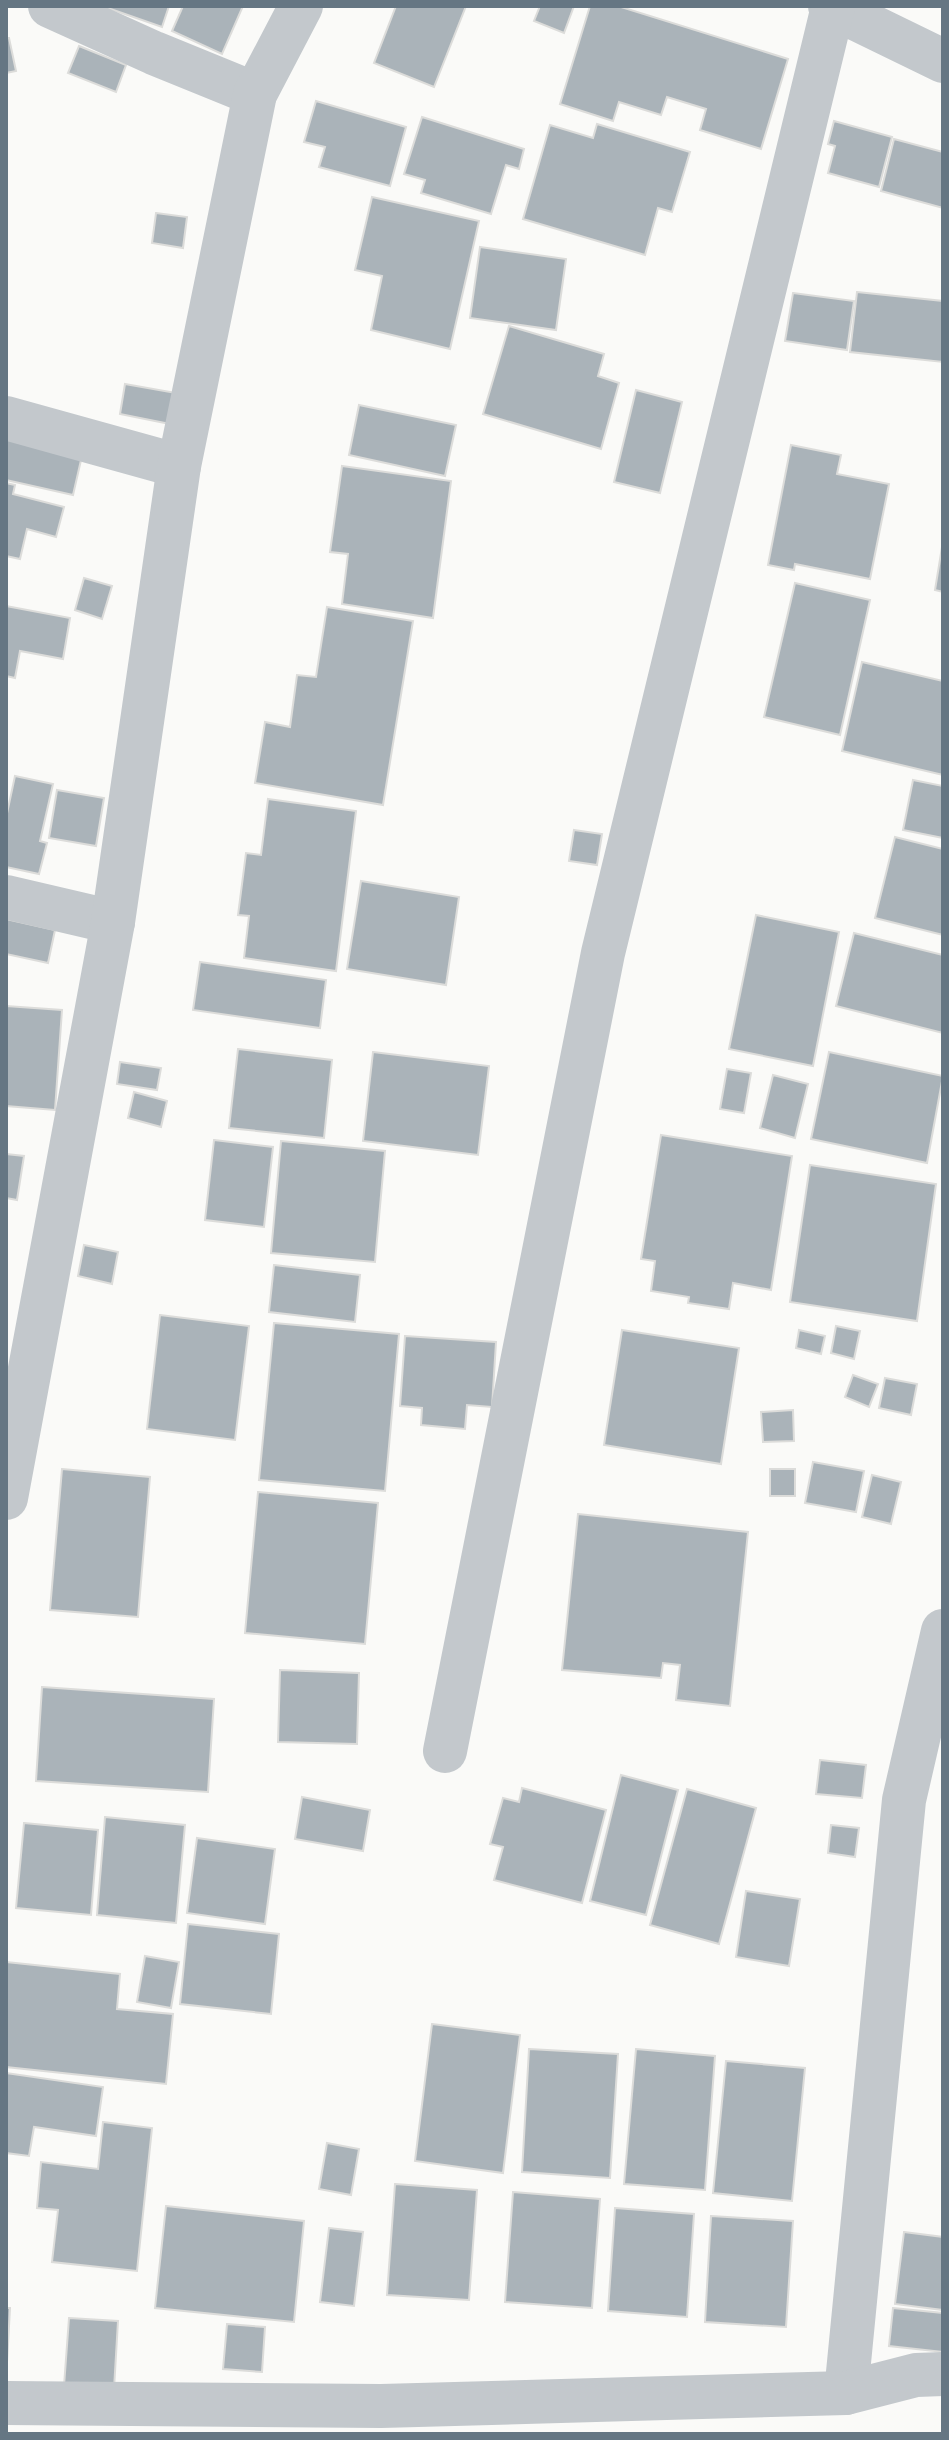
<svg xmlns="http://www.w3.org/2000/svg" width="949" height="2440" font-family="'Varela Round',sans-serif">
<rect width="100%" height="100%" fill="#fafaf8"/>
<g fill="#aab3b9" stroke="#dcdcda" stroke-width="2">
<path d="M102,6H169L162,27Z"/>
<path d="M183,6H243L222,54L172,31Z"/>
<path d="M396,6H466L434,87L374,63Z"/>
<path d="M540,6H574L564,33L534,21Z"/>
<path d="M590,6H618L788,59L761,149L700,130L706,109L667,97L661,115L619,102L613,121L560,104Z"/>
<path d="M6,38H9L16,71L6,73Z"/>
<path d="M79,46L126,65L116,92L68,73Z"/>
<path d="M316,101L406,127L390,186L319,167L325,147L304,142Z"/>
<path d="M422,117L524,149L519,169L506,165L491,214L421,193L425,180L404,174Z"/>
<path d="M834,121L892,137L879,187L828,173L835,146L828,144Z"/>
<path d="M597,124L690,152L672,212L658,208L645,255L523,219L550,125L593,138Z"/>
<path d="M894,139L943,152V208L881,191Z"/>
<path d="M372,197L479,221L450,349L371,330L382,276L355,270Z"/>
<path d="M156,213L187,217L183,248L152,243Z"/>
<path d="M480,247L566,259L556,330L470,318Z"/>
<path d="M857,292L943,301V362L850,352Z"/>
<path d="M793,293L854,301L847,350L785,341Z"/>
<path d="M509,326L604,354L598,376L619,383L601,449L483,414Z"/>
<path d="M125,384L176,393L170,424L120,414Z"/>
<path d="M636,390L682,402L660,493L614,482Z"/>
<path d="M359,405L456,425L445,476L349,455Z"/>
<path d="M6,429L84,447L73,495L6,480Z"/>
<path d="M791,445L841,455L837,474L889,484L870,579L795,564L794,570L768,565Z"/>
<path d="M342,466L451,481L433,618L342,604L348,554L330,552Z"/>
<path d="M6,483L15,485L13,494L64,507L56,537L27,529L20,559L6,556Z"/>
<path d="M943,541V592L935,590Z"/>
<path d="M84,578L112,586L102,619L75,610Z"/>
<path d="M795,583L870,600L840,735L764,717Z"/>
<path d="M6,606L70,618L63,659L20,651L15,678L6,676Z"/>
<path d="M327,607L413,621L383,805L255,783L265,722L290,727L297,675L316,677Z"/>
<path d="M862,662L943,681V775L842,751Z"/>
<path d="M15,776L53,784L40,841L47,843L39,874L6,867V818Z"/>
<path d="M913,780L943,786V838L903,830Z"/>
<path d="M57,790L104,798L96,846L49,838Z"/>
<path d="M268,799L356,811L336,971L244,958L249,916L238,915L246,853L261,855Z"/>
<path d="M574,830L602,834L597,865L569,861Z"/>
<path d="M895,837L943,849V935L875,918Z"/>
<path d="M361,881L459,897L446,985L347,969Z"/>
<path d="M756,915L839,932L813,1066L729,1049Z"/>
<path d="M6,919L55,930L48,963L6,954Z"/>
<path d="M854,933L943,955V1033L836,1006Z"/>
<path d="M200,962L326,980L320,1028L193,1010Z"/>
<path d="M6,1006L62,1010L55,1110L6,1106Z"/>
<path d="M238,1049L332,1060L324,1138L229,1128Z"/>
<path d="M373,1052L489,1066L478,1155L363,1141Z"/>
<path d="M829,1052L943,1076L927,1163L811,1139Z"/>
<path d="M120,1062L161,1068L157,1090L117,1084Z"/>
<path d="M727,1069L751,1073L744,1113L720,1109Z"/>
<path d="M773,1075L808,1084L795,1138L760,1128Z"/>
<path d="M134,1092L167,1101L161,1127L128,1118Z"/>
<path d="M661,1135L792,1156L771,1290L733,1283L729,1309L688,1303L689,1297L651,1291L655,1261L641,1259Z"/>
<path d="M214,1140L273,1147L264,1227L205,1220Z"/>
<path d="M281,1141L385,1151L375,1262L271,1253Z"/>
<path d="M6,1154L24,1156L17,1200L6,1198Z"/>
<path d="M810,1165L936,1184L917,1321L790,1302Z"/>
<path d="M84,1245L118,1252L112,1284L78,1276Z"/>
<path d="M274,1265L360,1275L355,1322L269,1312Z"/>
<path d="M160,1315L249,1326L235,1440L147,1429Z"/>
<path d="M274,1323L399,1334L385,1491L259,1480Z"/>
<path d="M836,1326L860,1331L854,1359L831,1353Z"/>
<path d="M622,1330L739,1348L721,1464L604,1445Z"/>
<path d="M799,1330L825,1336L821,1354L796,1348Z"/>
<path d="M405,1336L496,1342L492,1407L467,1405L465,1429L421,1425L422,1408L400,1406Z"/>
<path d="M853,1375L878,1384L869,1407L845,1397Z"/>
<path d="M885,1378L917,1384L911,1415L879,1408Z"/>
<path d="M793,1410L794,1441L763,1442L761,1412Z"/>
<path d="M813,1462L864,1471L856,1512L805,1503Z"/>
<path d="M62,1469L150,1477L138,1617L50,1610Z"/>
<rect x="770" y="1469" width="25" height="27"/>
<path d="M872,1475L901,1482L891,1524L862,1517Z"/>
<path d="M258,1492L378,1503L365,1644L245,1633Z"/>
<path d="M578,1514L748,1532L730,1706L676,1700L680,1665L663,1663L661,1678L562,1670Z"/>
<path d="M280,1670L359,1673L357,1744L278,1742Z"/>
<path d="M42,1687L214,1699L208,1792L36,1781Z"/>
<path d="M820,1760L866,1765L862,1798L816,1794Z"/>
<path d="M621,1775L678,1790L646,1915L590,1901Z"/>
<path d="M522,1788L606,1810L582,1903L494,1880L503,1847L490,1844L503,1798L519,1802Z"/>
<path d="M687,1789L756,1808L719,1944L650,1925Z"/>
<path d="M302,1797L370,1810L363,1851L295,1839Z"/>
<path d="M105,1817L185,1825L176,1923L97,1915Z"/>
<path d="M24,1823L98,1830L91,1915L16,1908Z"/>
<path d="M831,1825L859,1828L855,1857L828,1853Z"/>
<path d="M197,1838L275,1849L265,1924L187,1913Z"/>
<path d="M746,1891L800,1899L789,1966L736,1957Z"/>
<path d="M188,1924L279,1934L271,2014L180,2004Z"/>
<path d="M145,1956L179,1962L171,2008L137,2002Z"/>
<path d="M6,1962L120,1974L117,2009L173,2014L166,2084L6,2067Z"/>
<path d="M432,2024L520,2035L503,2173L415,2161Z"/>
<path d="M529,2049L618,2054L610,2178L522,2172Z"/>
<path d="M636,2049L715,2056L705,2190L624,2184Z"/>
<path d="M726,2061L805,2068L792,2201L713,2193Z"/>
<path d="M6,2073L103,2087L96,2136L34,2127L29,2156L6,2153Z"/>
<path d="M103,2122L152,2128L137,2271L52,2262L58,2210L37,2208L41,2162L98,2169Z"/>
<path d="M327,2143L359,2149L351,2195L319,2189Z"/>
<path d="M395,2184L477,2190L469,2300L387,2295Z"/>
<path d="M513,2192L600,2199L592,2308L505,2302Z"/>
<path d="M166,2206L304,2221L294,2322L155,2308Z"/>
<path d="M615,2208L694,2214L687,2317L608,2311Z"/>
<path d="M711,2216L793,2221L786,2327L705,2322Z"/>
<path d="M329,2228L363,2232L354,2306L320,2302Z"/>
<path d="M904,2232L943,2237V2310L895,2304Z"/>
<path d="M6,2308H10L7,2362H6Z"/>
<path d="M893,2308L943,2313V2352L889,2346Z"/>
<path d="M69,2318L118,2321L114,2389L64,2386Z"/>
<path d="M227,2324L265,2327L262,2372L223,2369Z"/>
</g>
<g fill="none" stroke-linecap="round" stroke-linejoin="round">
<g stroke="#c3c8cc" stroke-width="44">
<path d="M50,6L154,53L255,94"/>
<path d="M830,6L943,61"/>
<path d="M6,418L179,466"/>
<path d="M6,897L113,922"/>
<path d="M6,1498L113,922L179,466L255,94L301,6"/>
<path d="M445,1751L603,953L833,7"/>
<path d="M846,2393L904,1800L943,1631"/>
<path d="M6,2403L381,2406L846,2393L916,2375L943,2374"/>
</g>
</g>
<rect width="949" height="2440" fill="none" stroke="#657683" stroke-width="16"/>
</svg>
